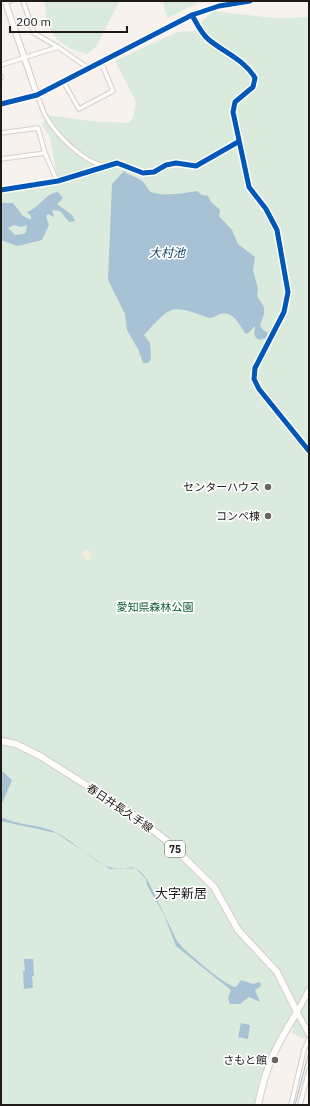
<svg xmlns="http://www.w3.org/2000/svg" width="310" height="1106" font-family="'IBM Plex Sans','Noto Sans JP',sans-serif">
<rect width="100%" height="100%" fill="#f7f2ee"/>
<g fill="#daeadd">
<path d="M116,1L119,2L96,47L87,54C57,46 45,33 45,1Z"/>
<path d="M163,1H201L167,18Z"/>
<path d="M213,11L274,18L309,17V1038L304,1039L291,1032L294,1029L287,1022L266,1060L258,1105H2L1,192L58,182L50,137L42,125L47,115L90,121L129,123L133,118L136,102L115,61L177,32L195,31L200,23Z"/>
</g>
<path fill="#f5edd7" d="M85,550L90,551L91,558L87,560L85,555L82,557V554Z"/>
<g fill="#a6c2d4" fill-rule="evenodd">
<path d="M124,171C129,176 135,176 141,180C145,183 147,189 151,192C162,197 185,193 197,191L202,195L208,196L211,202L220,210L219,216L232,230L238,244L255,257L253,270L258,289L257,296L264,307V314L260,325L262,329L268,333L266,338L260,340C252,337 255,332 255,326L247,334L245,333C239,324 232,309 218,315C215,316 213,318 209,318C170,304 172,305 144,335L150,343L151,359L148,363H143L139,351L127,330L125,314L108,280L112,184Z"/>
<path d="M58,192L63,198L57,204L72,215L75,221L69,222L60,211L52,210L54,217L48,214L46,216L49,225L42,240L17,246L1,240V203H13L23,216L31,220V216L27,212C40,207 46,193 58,192ZM14,225L21,227L27,225L26,232L24,234L15,235L8,228Z"/>
<path d="M1,770L12,780L1,806Z"/>
<path d="M1,817C19,826 40,824 57,833C73,841 96,864 112,868C129,873 130,858 147,879L177,941L182,947C191,955 226,987 236,987L241,980L253,984L260,982L261,986L255,990L260,1002L249,997L240,1004H230L228,998L231,990L176,946L164,915L147,885L146,879L135,868L110,869L56,833L1,821Z"/>
<path d="M24,959H33L34,976H32L33,988L24,989L23,971H25Z"/>
<path d="M241,1023L250,1025L248,1039L238,1037Z"/>
</g>
<g fill="none" stroke-linecap="round" stroke-linejoin="round">
<path stroke="#a6c2d4" stroke-width="1" d="M295,1105L309,1052"/>
<defs>
<g id="street">
<path d="M23,1L34,33L58,47"/>
<path d="M1,2L10,1"/>
<path d="M192,15C197,24 201,33 208,39C223,52 245,60 255,78L253,87L235,102L233,112L249,187L266,209L277,230L288,292L284,312L255,368L254,379L259,389L309,451"/>
<path d="M1,65L58,47L88,68"/>
<path d="M1,76V78"/>
<path d="M63,81L79,109L113,91L101,62"/>
<path d="M37,95C40,101 42,109 45,115C56,135 83,162 105,166"/>
<path d="M1,133L38,128L45,153L57,181"/>
<path d="M1,159L45,153"/>
<path d="M1,190L58,181L117,163L143,173L154,172L166,165L176,163L196,166L238,142"/>
<path d="M291,1105L304,1050L309,1039"/>
<path d="M300,1105L309,1070"/>
</g>
<g id="secondary">
<path d="M5,1L37,95"/>
<path d="M1,104L37,95L192,15L219,6L250,1"/>
<path d="M309,990L297,1012L309,1034"/>
</g>
<path id="primary" d="M1,741L16,744L40,756L135,816L167,841L214,887L238,930L277,972L297,1012C276,1046 266,1065 258,1105"/>
</defs>
<use href="#street" stroke="#d3cecb" stroke-width="5.5"/>
<use href="#secondary" stroke="#d3cecb" stroke-width="7"/>
<use href="#primary" stroke="#d3cecb" stroke-width="8"/>
<use href="#street" stroke="#fefdfc" stroke-width="3.5"/>
<use href="#secondary" stroke="#fefdfc" stroke-width="5"/>
<use href="#primary" stroke="#fefdfc" stroke-width="6"/>
<defs>
<g id="cycleway">
<path d="M192,15C197,24 201,33 208,39C223,52 245,60 255,78L253,87L235,102L233,112L249,187L266,209L277,230L288,292L284,312L255,368L254,379L259,389L309,451"/>
<path d="M1,104L37,95L192,15L219,6L250,1"/>
<path d="M1,190L58,181L117,163L143,173L154,172L166,165L176,163L196,166L238,142"/>
</g>
</defs>
<use href="#cycleway" stroke="#fff" stroke-width="8"/>
<use href="#cycleway" stroke="#0057b8" stroke-width="5"/>
</g>
<g fill="#696662" stroke="#fff" stroke-width="1.5">
<circle cx="268" cy="487" r="4"/>
<circle cx="268" cy="516" r="4"/>
<circle cx="275" cy="1060" r="4"/>
</g>
<g text-anchor="middle" dominant-baseline="central" stroke-width="3.5" stroke-linejoin="round" paint-order="stroke">
<rect fill="#fff" stroke="#615f5d" stroke-width="1" x="165" y="841" width="20" height="16" rx="3"/>
<g font-size="10" font-weight="bold" fill="#1d1a17">
<text x="175" y="849">75</text>
</g>
<g font-size="11" fill="#1d1a17" stroke="#fff" text-anchor="end">
<text x="260" y="487">センターハウス</text>
<text x="260" y="516">コンペ棟</text>
<text x="267" y="1060">さもと館</text>
</g>
<g font-size="11" fill="#0d5937" stroke="#fff">
<text x="155" y="607">愛知県森林公園</text>
</g>
<g font-size="11" fill="#1d1a17" stroke="#fff">
<text transform="translate(120 808) rotate(34)">春日井長久手線</text>
</g>
<g font-size="12" font-style="italic" fill="#0e4561" stroke="#fff">
<text x="167" y="252">大村池</text>
</g>
<g font-size="13" fill="#1d1a17" stroke="#fff">
<text x="181" y="893">大字新居</text>
</g>
</g>
<rect width="310" height="1106" fill="none" stroke="#1d1a17" stroke-width="4"/>
<path d="M10 26v6h117v-6" fill="none" stroke="#1d1a17" stroke-width="2"/>
<text x="16" y="26" font-size="12" fill="#1d1a17" stroke="#ffffff" stroke-width="3" paint-order="stroke">200 m</text>
</svg>
